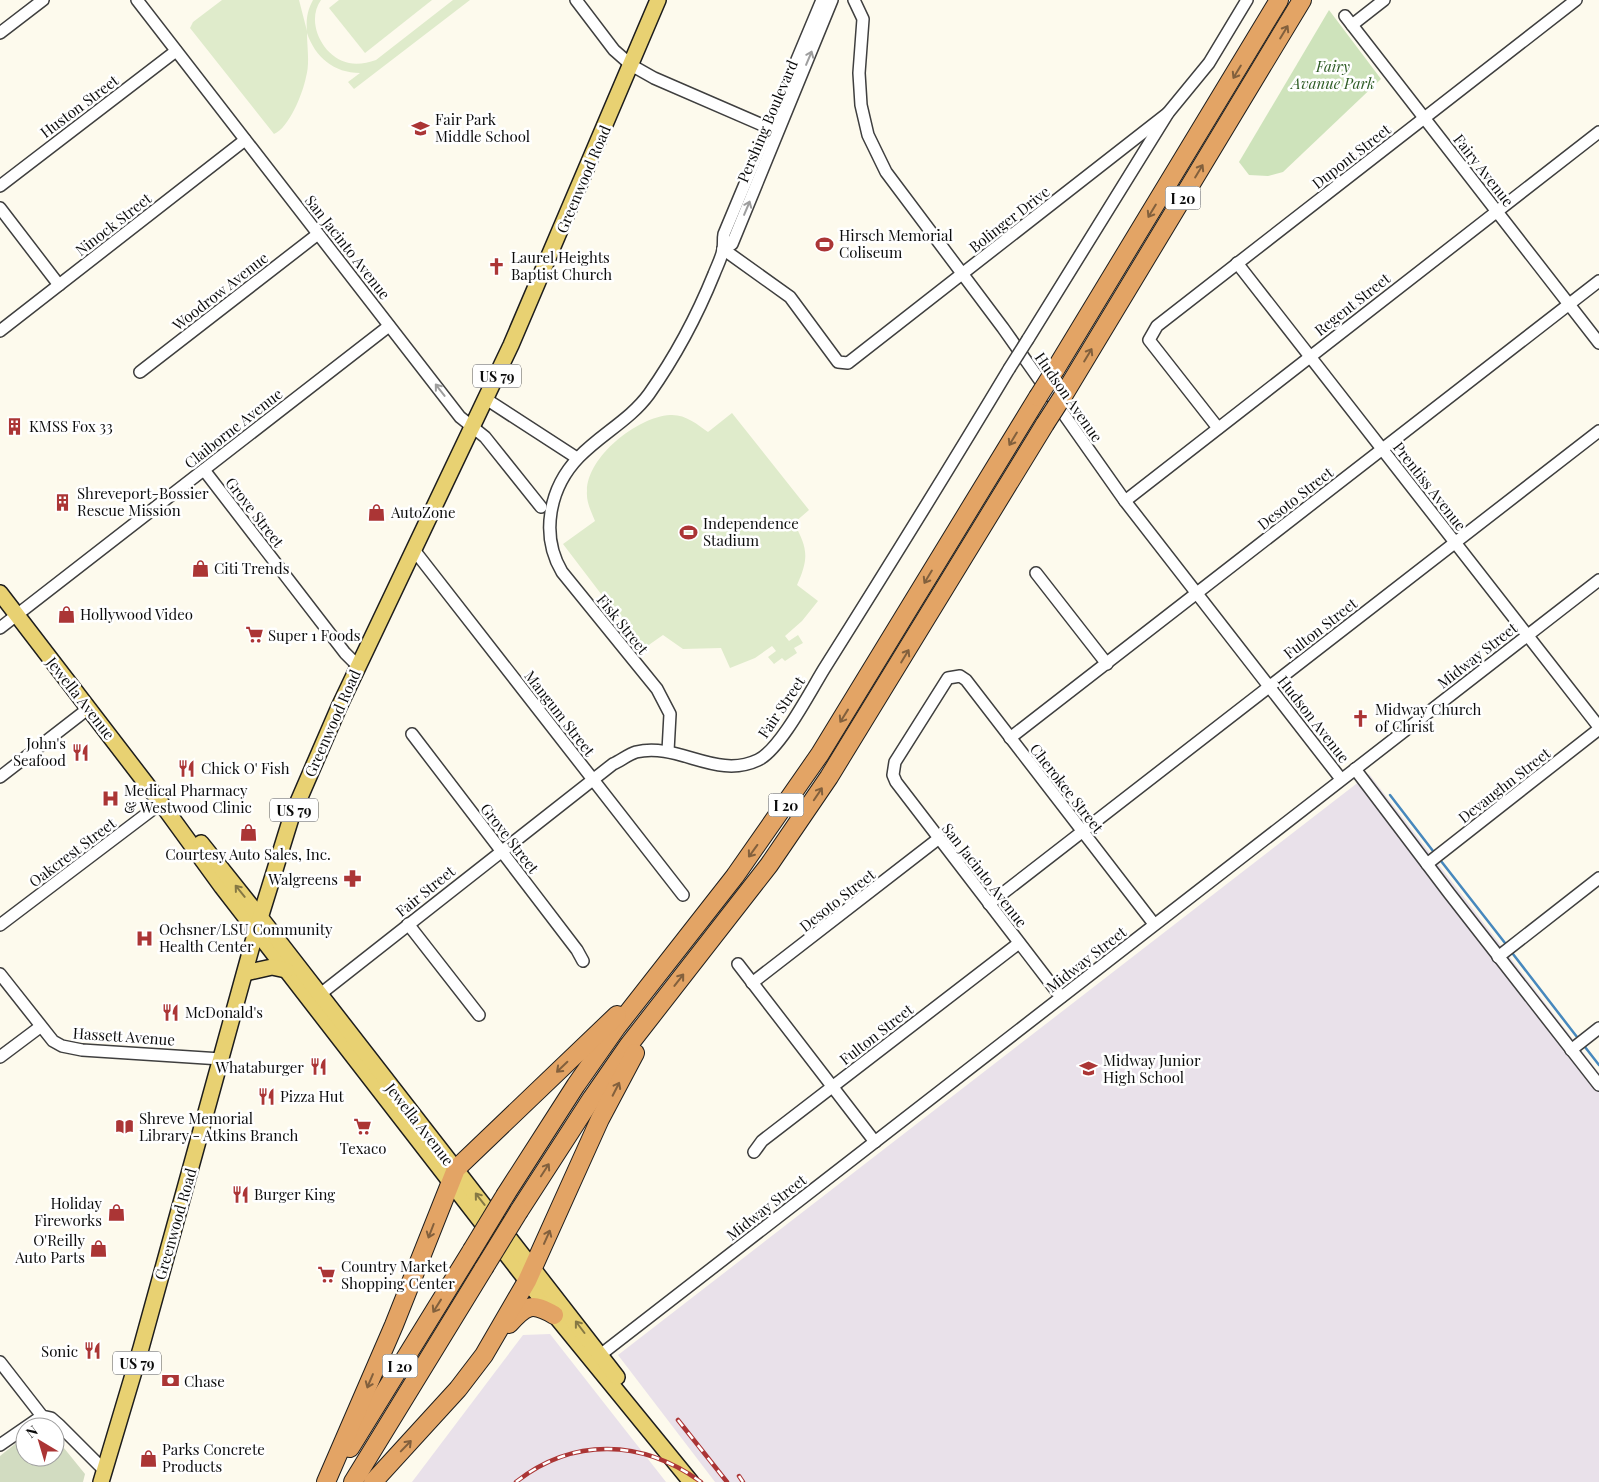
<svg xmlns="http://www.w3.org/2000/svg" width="1599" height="1482" font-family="'Playfair Display',serif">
<rect width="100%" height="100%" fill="#fdfaed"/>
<g fill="#e9e1ea">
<path d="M1369,774L1599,1073V1482H715L618,1355Z"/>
<path d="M550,1334L666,1482H412L523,1335Z"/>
</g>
<path fill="#cee3bb" d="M1329,10L1381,79L1283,172L1268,176L1249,175L1239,162Z"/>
<path fill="#d2dcc1" d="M25,1436V1457H55V1437L85,1474L83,1482H0V1456Z"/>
<g fill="#dfebcb">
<path d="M222,0H299L307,31C306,20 307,11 313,0H321C305,22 323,58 349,63C358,65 367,63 376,60L453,0H470L354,89L348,82L360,73C334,73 315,57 307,33C307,47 310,63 306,77C303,93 289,128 274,134L190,28L193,22Z"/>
<path d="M339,0H432L365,53L329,8Z"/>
<path d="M732,413L809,510L794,523C808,549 809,558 797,585L818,601L802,621L785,636L789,641L798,635L803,643L794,648L797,653L785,661L782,658L774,664L768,657L776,651L772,646L755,658L730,668L721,648L683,649L663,635L643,649L563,544L595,521C591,511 586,502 587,491C587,457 637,417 670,415C685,414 697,424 708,432Z"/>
</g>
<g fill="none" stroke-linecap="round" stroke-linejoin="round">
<g stroke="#4788bd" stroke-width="2.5">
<path d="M1390,795L1433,851"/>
<path d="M1441,861L1505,943"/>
<path d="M1513,954L1577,1037"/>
<path d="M1585,1047L1599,1065"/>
</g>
<defs>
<g id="minor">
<path d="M137,0L460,417L485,437L541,507"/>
<path d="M576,0L614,50L631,65L654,78L767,127"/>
<path d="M854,0L863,19L859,73L861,105L868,135L886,172L1003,328L1125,501L1341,779"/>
<path d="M1345,16L1599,343"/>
<path d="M1352,25L1384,0"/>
<path d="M0,33L43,0"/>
<path d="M0,186L176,51"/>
<path d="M0,208L59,285"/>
<path d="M723,249L790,297L838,362L848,363L1168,113"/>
<path d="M723,249L732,244L832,0"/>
<path d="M1237,263L1599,727"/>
<path d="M0,331L245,140"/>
<path d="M1028,339L1168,113L1209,63L1247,0"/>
<path d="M140,372L318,234"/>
<path d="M486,399L577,458"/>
<path d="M1218,428L1149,340L1157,326L1576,0"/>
<path d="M204,470L345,653L358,666"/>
<path d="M1125,501L1599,132"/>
<path d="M414,550L683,895"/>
<path d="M1036,573L1107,664"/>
<path d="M0,628L389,326"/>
<path d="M412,734L577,950L583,961"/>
<path d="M1010,738L1599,281"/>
<path d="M668,751L670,714L657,689L562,572C540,535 549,488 579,457C601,434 630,420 649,394C675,357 697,316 714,274C717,266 722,257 723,249C724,244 723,239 724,234L822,0"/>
<path d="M1355,769L1449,893L1599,1085"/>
<path d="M0,777L89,708"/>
<path d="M1427,864L1599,729"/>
<path d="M989,904L1599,431"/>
<path d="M408,924L479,1015"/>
<path d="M0,925L161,803"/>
<path d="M1498,957L1599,878"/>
<path d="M738,964L875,1142"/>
<path d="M0,974L53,1041L62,1046L82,1050L221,1059"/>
<path d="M752,983L938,839"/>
<path d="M1061,997L896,782L893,775L895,762L948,678L960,676L966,680L1154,924"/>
<path d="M314,999L613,764C620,761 629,754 636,752C679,742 716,780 758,760C780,750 811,690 824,669C887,569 949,469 1009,369"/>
<path d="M1571,1050L1599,1028"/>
<path d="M0,1057L40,1027"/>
<path d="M754,1152L762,1141L1019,943"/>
<path d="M595,1359L1599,580"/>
<path d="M0,1362L42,1416L51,1418L59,1425L105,1471"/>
<path d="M0,1445L42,1416"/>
</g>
<g id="major">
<path d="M0,593L161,803L222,887L527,1281L691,1482"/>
<path d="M201,843L260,917L617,1377"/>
<path d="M245,973L272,967L286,970"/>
<path d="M101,1482L141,1348L256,931L291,818L339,707L511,345L658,0"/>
</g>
<g id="highway">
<path d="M1055,370L1279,0"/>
<path d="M1063,396L1302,0"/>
<path d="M506,1194L576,1085L616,1028L735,876L820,754L1038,397"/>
<path d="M519,1211L592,1098L628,1046L769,865L829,777L1045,424"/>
<path d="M509,1324C526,1305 532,1302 554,1315"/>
<path d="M350,1448L472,1250"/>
<path d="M326,1482L394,1325L456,1169L617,1015"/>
<path d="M353,1482L484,1268"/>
<path d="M373,1482L458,1389L484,1355L527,1281L600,1119L635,1053"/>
</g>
</defs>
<use href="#minor" stroke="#3f3f3f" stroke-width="14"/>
<use href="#major" stroke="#1d1d1d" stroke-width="18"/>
<use href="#highway" stroke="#1d1d1d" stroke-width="20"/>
<use href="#minor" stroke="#fff" stroke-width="11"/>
<use href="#major" stroke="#e8d172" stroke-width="15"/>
<use href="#highway" stroke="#e3a465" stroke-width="18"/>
<defs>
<g id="rail">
<path d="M678,1420L727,1482"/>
<path d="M739,1476L743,1482"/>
<path d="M516,1482C573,1437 642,1439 701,1482"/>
</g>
</defs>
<use href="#rail" stroke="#ab3535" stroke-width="4.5"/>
<use href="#rail" stroke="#fff" stroke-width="2.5" stroke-dasharray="8" stroke-linecap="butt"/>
<defs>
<path id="minor-bridge" d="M1009,369L1028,339"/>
<g id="highway-bridge">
<path d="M1038,397L1055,370"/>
<path d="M1045,424L1063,396"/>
<path d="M472,1250L506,1194"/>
<path d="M484,1268L519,1211"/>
</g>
</defs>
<use href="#minor-bridge" stroke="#3f3f3f" stroke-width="14" stroke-linecap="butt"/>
<use href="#highway-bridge" stroke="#1d1d1d" stroke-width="20" stroke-linecap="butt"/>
<use href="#minor-bridge" stroke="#fff" stroke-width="11"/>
<use href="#highway-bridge" stroke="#e3a465" stroke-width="18"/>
</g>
<defs><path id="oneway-shaft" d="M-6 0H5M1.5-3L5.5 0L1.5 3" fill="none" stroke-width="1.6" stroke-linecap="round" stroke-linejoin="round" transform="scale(1.25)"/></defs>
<g stroke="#82603d">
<use href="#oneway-shaft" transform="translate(1284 32) rotate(-59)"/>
<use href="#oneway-shaft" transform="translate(1237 72) rotate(121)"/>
<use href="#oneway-shaft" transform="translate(1199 171) rotate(-59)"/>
<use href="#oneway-shaft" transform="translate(1152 211) rotate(121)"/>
<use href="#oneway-shaft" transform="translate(1088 355) rotate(-59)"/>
<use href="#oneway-shaft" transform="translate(1013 439) rotate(121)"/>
<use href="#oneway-shaft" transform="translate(928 577) rotate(121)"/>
<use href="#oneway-shaft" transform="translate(905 656) rotate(-59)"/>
<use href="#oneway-shaft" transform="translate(844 716) rotate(122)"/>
<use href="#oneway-shaft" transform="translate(818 794) rotate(-56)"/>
<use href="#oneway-shaft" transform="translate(753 851) rotate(126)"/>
<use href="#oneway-shaft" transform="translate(679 980) rotate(-52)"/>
<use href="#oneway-shaft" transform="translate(562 1067) rotate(136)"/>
<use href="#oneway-shaft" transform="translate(616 1089) rotate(-63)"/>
<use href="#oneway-shaft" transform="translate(545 1170) rotate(-57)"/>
<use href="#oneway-shaft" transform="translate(431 1231) rotate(111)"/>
<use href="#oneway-shaft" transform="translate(547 1237) rotate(-66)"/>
<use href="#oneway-shaft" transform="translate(437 1306) rotate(122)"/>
<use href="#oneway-shaft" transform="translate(370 1381) rotate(113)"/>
<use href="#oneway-shaft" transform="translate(406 1446) rotate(-46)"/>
</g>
<g stroke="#9e9e9e">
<use href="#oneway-shaft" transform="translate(809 58) rotate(-67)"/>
<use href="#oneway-shaft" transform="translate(747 208) rotate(-67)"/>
<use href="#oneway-shaft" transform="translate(440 390) rotate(-128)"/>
</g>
<g stroke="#857844">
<use href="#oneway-shaft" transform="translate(240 891) rotate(-129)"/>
<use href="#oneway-shaft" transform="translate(480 1199) rotate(-128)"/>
<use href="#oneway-shaft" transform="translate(580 1327) rotate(-127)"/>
</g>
<defs>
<symbol id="school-bare" viewBox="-9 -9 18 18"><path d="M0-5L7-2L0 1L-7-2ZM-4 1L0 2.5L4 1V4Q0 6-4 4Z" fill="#ab3535" stroke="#fff" stroke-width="2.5" paint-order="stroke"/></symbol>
<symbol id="stadium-bare" viewBox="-9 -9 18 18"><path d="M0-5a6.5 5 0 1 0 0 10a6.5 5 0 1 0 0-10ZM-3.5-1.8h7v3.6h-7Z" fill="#ab3535" stroke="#fff" stroke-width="2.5" paint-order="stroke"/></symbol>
<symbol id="church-bare" viewBox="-9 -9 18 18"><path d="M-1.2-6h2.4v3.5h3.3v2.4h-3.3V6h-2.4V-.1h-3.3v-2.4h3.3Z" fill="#ab3535" stroke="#fff" stroke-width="2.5" paint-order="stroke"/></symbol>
<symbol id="building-bare" viewBox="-9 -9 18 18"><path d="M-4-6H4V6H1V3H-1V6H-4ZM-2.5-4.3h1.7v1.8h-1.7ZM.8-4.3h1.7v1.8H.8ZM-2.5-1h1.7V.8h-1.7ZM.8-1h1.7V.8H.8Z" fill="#ab3535" stroke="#fff" stroke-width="2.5" paint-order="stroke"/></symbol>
<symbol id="shop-bare" viewBox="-9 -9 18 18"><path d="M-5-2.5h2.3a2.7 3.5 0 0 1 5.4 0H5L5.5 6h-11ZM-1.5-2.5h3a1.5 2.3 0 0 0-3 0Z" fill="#ab3535" stroke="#fff" stroke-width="2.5" paint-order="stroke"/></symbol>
<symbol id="supermarket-bare" viewBox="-9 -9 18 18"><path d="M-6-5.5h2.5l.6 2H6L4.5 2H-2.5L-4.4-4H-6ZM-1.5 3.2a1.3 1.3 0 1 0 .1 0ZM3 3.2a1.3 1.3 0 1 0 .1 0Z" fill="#ab3535" stroke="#fff" stroke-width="2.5" paint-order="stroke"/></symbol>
<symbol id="restaurant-bare" viewBox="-9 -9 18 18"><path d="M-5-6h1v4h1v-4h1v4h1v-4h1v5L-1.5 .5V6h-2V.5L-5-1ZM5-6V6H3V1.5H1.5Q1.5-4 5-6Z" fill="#ab3535" stroke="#fff" stroke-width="2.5" paint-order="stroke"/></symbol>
<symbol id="hospital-bare" viewBox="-9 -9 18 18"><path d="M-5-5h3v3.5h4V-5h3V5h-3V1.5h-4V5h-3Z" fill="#ab3535" stroke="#fff" stroke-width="2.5" paint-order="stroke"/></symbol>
<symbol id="pharmacy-bare" viewBox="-9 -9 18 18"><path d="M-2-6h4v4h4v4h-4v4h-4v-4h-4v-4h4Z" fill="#ab3535" stroke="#fff" stroke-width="2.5" paint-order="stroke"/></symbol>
<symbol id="library-bare" viewBox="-9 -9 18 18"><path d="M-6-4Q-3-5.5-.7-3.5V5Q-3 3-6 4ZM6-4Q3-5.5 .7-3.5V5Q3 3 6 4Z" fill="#ab3535" stroke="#fff" stroke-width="2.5" paint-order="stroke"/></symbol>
<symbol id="bank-bare" viewBox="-9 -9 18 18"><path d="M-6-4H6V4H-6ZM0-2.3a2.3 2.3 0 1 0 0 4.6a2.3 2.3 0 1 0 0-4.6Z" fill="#ab3535" stroke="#fff" stroke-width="2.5" paint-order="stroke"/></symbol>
</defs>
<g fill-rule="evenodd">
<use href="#school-bare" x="408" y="116" width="25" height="25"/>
<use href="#stadium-bare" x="812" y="232" width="25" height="25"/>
<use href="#church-bare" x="484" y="254" width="25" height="25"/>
<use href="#building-bare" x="2" y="414" width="25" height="25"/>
<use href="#building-bare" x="50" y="490" width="25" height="25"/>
<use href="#shop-bare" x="364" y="500" width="25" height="25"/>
<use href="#stadium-bare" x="676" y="520" width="25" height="25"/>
<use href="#shop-bare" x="188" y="556" width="25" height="25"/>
<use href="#shop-bare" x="54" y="602" width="25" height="25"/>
<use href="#supermarket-bare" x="242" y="622" width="25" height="25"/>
<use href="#church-bare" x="1348" y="706" width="25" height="25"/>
<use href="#restaurant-bare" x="68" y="740" width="25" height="25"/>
<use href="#restaurant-bare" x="174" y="756" width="25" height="25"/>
<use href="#hospital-bare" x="98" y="786" width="25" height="25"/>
<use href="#shop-bare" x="236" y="820" width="25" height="25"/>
<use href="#pharmacy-bare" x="340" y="866" width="25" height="25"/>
<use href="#hospital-bare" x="132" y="926" width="25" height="25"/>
<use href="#restaurant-bare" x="158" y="1000" width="25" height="25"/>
<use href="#restaurant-bare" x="306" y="1054" width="25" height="25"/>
<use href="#school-bare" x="1076" y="1056" width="25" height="25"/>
<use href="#restaurant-bare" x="254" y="1084" width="25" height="25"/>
<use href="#library-bare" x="112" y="1114" width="25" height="25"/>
<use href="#supermarket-bare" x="350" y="1114" width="25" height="25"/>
<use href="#restaurant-bare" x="228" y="1182" width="25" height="25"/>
<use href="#shop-bare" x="104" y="1200" width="25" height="25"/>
<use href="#shop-bare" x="86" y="1236" width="25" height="25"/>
<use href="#supermarket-bare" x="314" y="1262" width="25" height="25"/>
<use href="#restaurant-bare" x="80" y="1338" width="25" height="25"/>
<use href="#bank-bare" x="158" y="1368" width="25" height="25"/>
<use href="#shop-bare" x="136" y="1446" width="25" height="25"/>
</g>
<g text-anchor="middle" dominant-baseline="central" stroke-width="5" stroke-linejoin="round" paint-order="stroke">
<g fill="#fff" stroke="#555" stroke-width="1">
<rect x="1165.5" y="186.5" width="35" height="23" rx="4"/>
<rect x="473" y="364.5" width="48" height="23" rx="4"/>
<rect x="768.5" y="793.5" width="35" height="23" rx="4"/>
<rect x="270" y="798.5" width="48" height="23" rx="4"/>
<rect x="113" y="1351.5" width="48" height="23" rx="4"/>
<rect x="382.5" y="1354.5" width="35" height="23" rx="4"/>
</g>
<g font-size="14" font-weight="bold" fill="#0c0c0c">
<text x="1183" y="198">I 20</text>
<text x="497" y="376">US 79</text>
<text x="786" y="805">I 20</text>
<text x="294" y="810">US 79</text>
<text x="137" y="1363">US 79</text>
<text x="400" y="1366">I 20</text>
</g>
<g font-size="15" font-style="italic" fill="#2d5b24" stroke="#fff">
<text x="1333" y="66">Fairy<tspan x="1333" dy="17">Avanue Park</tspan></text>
</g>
<g font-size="15" fill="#0c0c0c" stroke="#fff">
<text transform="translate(79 106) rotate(-37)">Huston Street</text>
<text transform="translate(767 121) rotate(-67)">Pershing Boulevard</text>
<text transform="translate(1351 156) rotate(-38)">Dupont Street</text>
<text transform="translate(1484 170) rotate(52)">Fairy Avenue</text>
<text transform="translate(583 179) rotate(-67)">Greenwood Road</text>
<text transform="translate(1009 219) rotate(-38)">Bolinger Drive</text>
<text transform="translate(113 224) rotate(-38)">Ninock Street</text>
<text transform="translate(348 247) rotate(52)">San Jacinto Avenue</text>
<text transform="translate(220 291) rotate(-38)">Woodrow Avenue</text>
<text transform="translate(1352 304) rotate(-38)">Regent Street</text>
<text transform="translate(1069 397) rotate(55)">Hudson Avenue</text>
<text transform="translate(233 428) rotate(-38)">Claiborne Avenue</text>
<text transform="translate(1430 486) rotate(52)">Prentiss Avenue</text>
<text transform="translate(1295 498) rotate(-38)">Desoto Street</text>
<text transform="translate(255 512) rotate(52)">Grove Street</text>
<text transform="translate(623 624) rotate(51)">Fisk Street</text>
<text transform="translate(1320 628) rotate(-38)">Fulton Street</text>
<text transform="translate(1477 655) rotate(-38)">Midway Street</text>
<text transform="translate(81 698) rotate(52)">Jewella Avenue</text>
<text transform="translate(781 707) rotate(-56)">Fair Street</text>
<text transform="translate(560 713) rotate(52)">Mangum Street</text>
<text transform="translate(1314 719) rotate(52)">Hudson Avenue</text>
<text transform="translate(332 723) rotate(-66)">Greenwood Road</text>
<text transform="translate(1504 785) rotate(-38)">Devaughn Street</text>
<text transform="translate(1067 788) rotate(52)">Cherokee Street</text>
<text transform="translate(510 838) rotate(52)">Grove Street</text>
<text transform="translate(72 852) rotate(-37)">Oakcrest Street</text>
<text transform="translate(985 875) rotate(52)">San Jacinto Avenue</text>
<text transform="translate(425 891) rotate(-39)">Fair Street</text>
<text transform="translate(837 900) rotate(-38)">Desoto Street</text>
<text transform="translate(1086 959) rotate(-38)">Midway Street</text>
<text transform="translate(876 1034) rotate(-38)">Fulton Street</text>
<text transform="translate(124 1036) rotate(4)">Hassett Avenue</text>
<text transform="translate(420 1124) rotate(52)">Jewella Avenue</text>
<text transform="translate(766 1207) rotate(-38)">Midway Street</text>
<text transform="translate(175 1224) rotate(-74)">Greenwood Road</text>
</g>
<g font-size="15" fill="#0c0c0c" stroke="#fff" text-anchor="start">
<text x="435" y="119">Fair Park<tspan x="435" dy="17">Middle School</tspan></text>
<text x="839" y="235">Hirsch Memorial<tspan x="839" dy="17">Coliseum</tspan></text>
<text x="511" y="257">Laurel Heights<tspan x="511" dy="17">Baptist Church</tspan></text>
<text x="29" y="426">KMSS Fox 33</text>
<text x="77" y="493">Shreveport-Bossier<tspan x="77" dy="17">Rescue Mission</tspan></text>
<text x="391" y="512">AutoZone</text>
<text x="703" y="523">Independence<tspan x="703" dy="17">Stadium</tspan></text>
<text x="214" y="568">Citi Trends</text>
<text x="80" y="614">Hollywood Video</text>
<text x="268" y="635">Super 1 Foods</text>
<text x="1375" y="709">Midway Church<tspan x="1375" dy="17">of Christ</tspan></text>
<text x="66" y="743" text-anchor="end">John's<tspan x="66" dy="17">Seafood</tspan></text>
<text x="201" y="768">Chick O' Fish</text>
<text x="124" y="790">Medical Pharmacy<tspan x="124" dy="17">&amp; Westwood Clinic</tspan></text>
<text x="248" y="854" text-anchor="middle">Courtesy Auto Sales, Inc.</text>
<text x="338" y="879" text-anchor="end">Walgreens</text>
<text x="159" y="929">Ochsner/LSU Community<tspan x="159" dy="17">Health Center</tspan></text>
<text x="185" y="1012">McDonald's</text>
<text x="1103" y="1060">Midway Junior<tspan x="1103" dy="17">High School</tspan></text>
<text x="304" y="1067" text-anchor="end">Whataburger</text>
<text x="280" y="1096">Pizza Hut</text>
<text x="139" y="1118">Shreve Memorial<tspan x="139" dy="17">Library - Atkins Branch</tspan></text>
<text x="363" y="1148" text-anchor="middle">Texaco</text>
<text x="254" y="1194">Burger King</text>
<text x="102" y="1203" text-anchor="end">Holiday<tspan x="102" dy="17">Fireworks</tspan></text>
<text x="85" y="1240" text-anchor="end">O'Reilly<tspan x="85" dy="17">Auto Parts</tspan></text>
<text x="341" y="1266">Country Market<tspan x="341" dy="17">Shopping Center</tspan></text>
<text x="78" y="1351" text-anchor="end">Sonic</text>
<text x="184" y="1381">Chase</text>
<text x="162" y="1449">Parks Concrete<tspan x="162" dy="17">Products</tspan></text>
</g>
</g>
<g transform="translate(40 1442) rotate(322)"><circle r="24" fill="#ffffff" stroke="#9e9e9e"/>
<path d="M0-4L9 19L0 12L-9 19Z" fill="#ab3535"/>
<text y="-8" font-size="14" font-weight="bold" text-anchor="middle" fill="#0c0c0c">N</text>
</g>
</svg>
